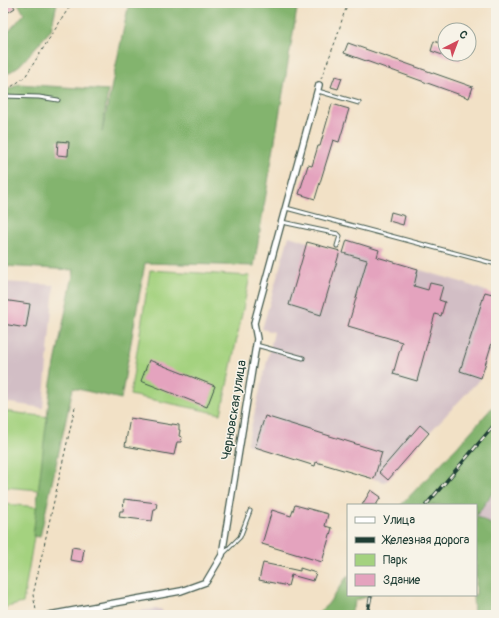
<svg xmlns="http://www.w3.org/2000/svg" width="499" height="618" font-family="Pangolin,sans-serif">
<rect width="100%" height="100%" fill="#f7f3e8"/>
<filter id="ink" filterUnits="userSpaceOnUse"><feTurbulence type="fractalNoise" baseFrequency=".025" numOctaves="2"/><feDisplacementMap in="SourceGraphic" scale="8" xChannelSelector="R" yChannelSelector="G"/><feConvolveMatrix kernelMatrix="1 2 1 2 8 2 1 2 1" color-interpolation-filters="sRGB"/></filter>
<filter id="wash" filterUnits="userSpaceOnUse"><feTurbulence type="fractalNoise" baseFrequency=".012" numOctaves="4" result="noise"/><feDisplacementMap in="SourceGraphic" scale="16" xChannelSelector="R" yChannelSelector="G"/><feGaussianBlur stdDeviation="0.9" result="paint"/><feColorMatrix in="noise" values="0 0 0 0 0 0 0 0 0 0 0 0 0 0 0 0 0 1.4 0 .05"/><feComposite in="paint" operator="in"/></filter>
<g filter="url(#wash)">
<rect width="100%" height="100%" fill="#f2e1c6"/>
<g fill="#d2bec5">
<path d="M289,236L343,253L347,240L379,250L377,257L461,282L496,295V330L481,378L429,433L388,480L384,482L317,462L315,466L247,444L274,332L262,329Z"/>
<path d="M3,282L54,285L43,408L3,402Z"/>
<path d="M496,488V527L476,516Z"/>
<path d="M153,609H161L165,615H107Z"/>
</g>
<g fill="#a4d27f" stroke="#62885a">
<path d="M150,270L250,276L221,414L130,395Z"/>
<path d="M3,411L49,417L40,490L3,487Z"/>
<path d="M3,504L39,507L23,603L3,608Z"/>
</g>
<g fill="#83b46e" stroke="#517851">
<path d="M18,3H57L51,30L20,65L3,77V38L24,14Z"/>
<path d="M129,3H298L254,266L145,263L121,399L73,388L40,537L33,536L51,383L74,270L3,266V92L19,84L108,90L102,132Z"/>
<path d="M496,403V488L476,516V505H401L458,446Z"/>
<path d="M476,516L496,527V615H474L473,595H476Z"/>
<path d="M348,575V595H372L356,600L350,615H316L328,604Z"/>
</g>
<g id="blocks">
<g fill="#e4a3be">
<path d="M3,3H12L15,8L7,13L3,6Z"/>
<path d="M434,41L445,45V54H462L460,61L431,51Z"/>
<path d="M348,43L473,87L469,98L344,53Z"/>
<path d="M335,76L342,78L338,89L331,87Z"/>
<path d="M332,104L349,109L339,142L333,140L315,199L299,194L308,165L312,166L318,146H320Z"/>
<path d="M58,141L69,142L68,156L57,155Z"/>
<path d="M391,212L405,216L403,225L389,221Z"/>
<path d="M347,240L379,250L377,257L418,269L414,286L428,290L430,283L443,286L439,300L445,302L441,316L435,314L417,381L393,374L402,342L348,326L367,260L343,253Z"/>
<path d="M307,242L340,251L321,315L289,305Z"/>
<path d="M485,292L496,295V330L481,378L460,371Z"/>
<path d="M3,300L30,304L26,328L3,324Z"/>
<path d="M149,360L215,386L207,407L141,381Z"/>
<path d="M265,416L382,452L374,479L316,462L315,466L255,447Z"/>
<path d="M130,418L172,425V424L179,425V430H180L179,436L182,437L181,442H177L174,455L125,446Z"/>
<path d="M420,425L429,433L388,480L379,472Z"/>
<path d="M371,490L381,497L376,505H362Z"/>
<path d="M124,499L157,503L156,509H154L152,521L119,517L120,511H123Z"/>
<path d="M295,505L328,514L325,526L332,528L322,562L262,544L272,510L291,516Z"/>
<path d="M72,547L84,549L82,562L70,560Z"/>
<path d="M263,563L300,571V568L316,573L313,581L291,575L288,586L259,580Z"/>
</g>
</g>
</g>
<g filter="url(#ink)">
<use href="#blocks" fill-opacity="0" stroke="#3f564a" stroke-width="1"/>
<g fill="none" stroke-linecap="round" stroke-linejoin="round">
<defs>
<g id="service">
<path d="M318,91L359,103"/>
<path d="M3,96L39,97L58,100"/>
<path d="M286,208L496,264"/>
<path d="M282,222L338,234L340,236L337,246"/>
<path d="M256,345L303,358"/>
<path d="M223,554L240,537L250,511"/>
</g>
<path id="minor" d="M49,615L181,591L206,582L222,555L257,339L254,323L319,85"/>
</defs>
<use href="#service" stroke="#3f564a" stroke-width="5"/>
<use href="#minor" stroke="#3f564a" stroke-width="8"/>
<g stroke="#3f564a" stroke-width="1" stroke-dasharray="3 3" stroke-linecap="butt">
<path d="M321,79L337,37L344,13L349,3"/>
<path d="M7,90L25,77L68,9L75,3"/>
<path d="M37,615L33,595L75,407"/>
</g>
<use href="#service" stroke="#fff" stroke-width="3"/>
<use href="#minor" stroke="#fff" stroke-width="5.5"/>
<defs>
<g id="rail">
<path d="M426,505L496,423"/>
<path d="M367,615L371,595"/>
</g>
</defs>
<use href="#rail" stroke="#1f3d34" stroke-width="3.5"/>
<use href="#rail" stroke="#f7f3e8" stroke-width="2" stroke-dasharray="6" stroke-linecap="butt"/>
</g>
</g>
<g text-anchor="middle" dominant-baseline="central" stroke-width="3" stroke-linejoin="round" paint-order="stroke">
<g font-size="13" fill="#1f3d34" stroke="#f7f3e8">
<text transform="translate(234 410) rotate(-81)">Черновская улица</text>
</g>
</g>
<rect width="499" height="618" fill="none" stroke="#f7f3e8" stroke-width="16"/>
<rect x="347" y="504" width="130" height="92" fill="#f7f3e8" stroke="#a1aaa0"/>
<rect x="355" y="517" width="20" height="6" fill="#ffffff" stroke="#a1aaa0"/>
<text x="383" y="524" font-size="12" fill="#1f3d34">Улица</text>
<rect x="355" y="537" width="20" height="6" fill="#1f3d34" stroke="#a1aaa0"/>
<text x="383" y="544" font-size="12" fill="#1f3d34">Железная дорога</text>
<rect x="355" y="554" width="20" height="12" fill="#a4d27f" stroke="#a1aaa0"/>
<text x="383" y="564" font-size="12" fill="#1f3d34">Парк</text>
<rect x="355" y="574" width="20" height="12" fill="#e4a3be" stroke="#a1aaa0"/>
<text x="383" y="584" font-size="12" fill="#1f3d34">Здание</text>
<g transform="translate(457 42) rotate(42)"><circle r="19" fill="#f7f3e8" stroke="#a1aaa0"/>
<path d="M0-3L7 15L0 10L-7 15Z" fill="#d1495b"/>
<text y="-6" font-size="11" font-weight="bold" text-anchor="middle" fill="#1f3d34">С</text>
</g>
</svg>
